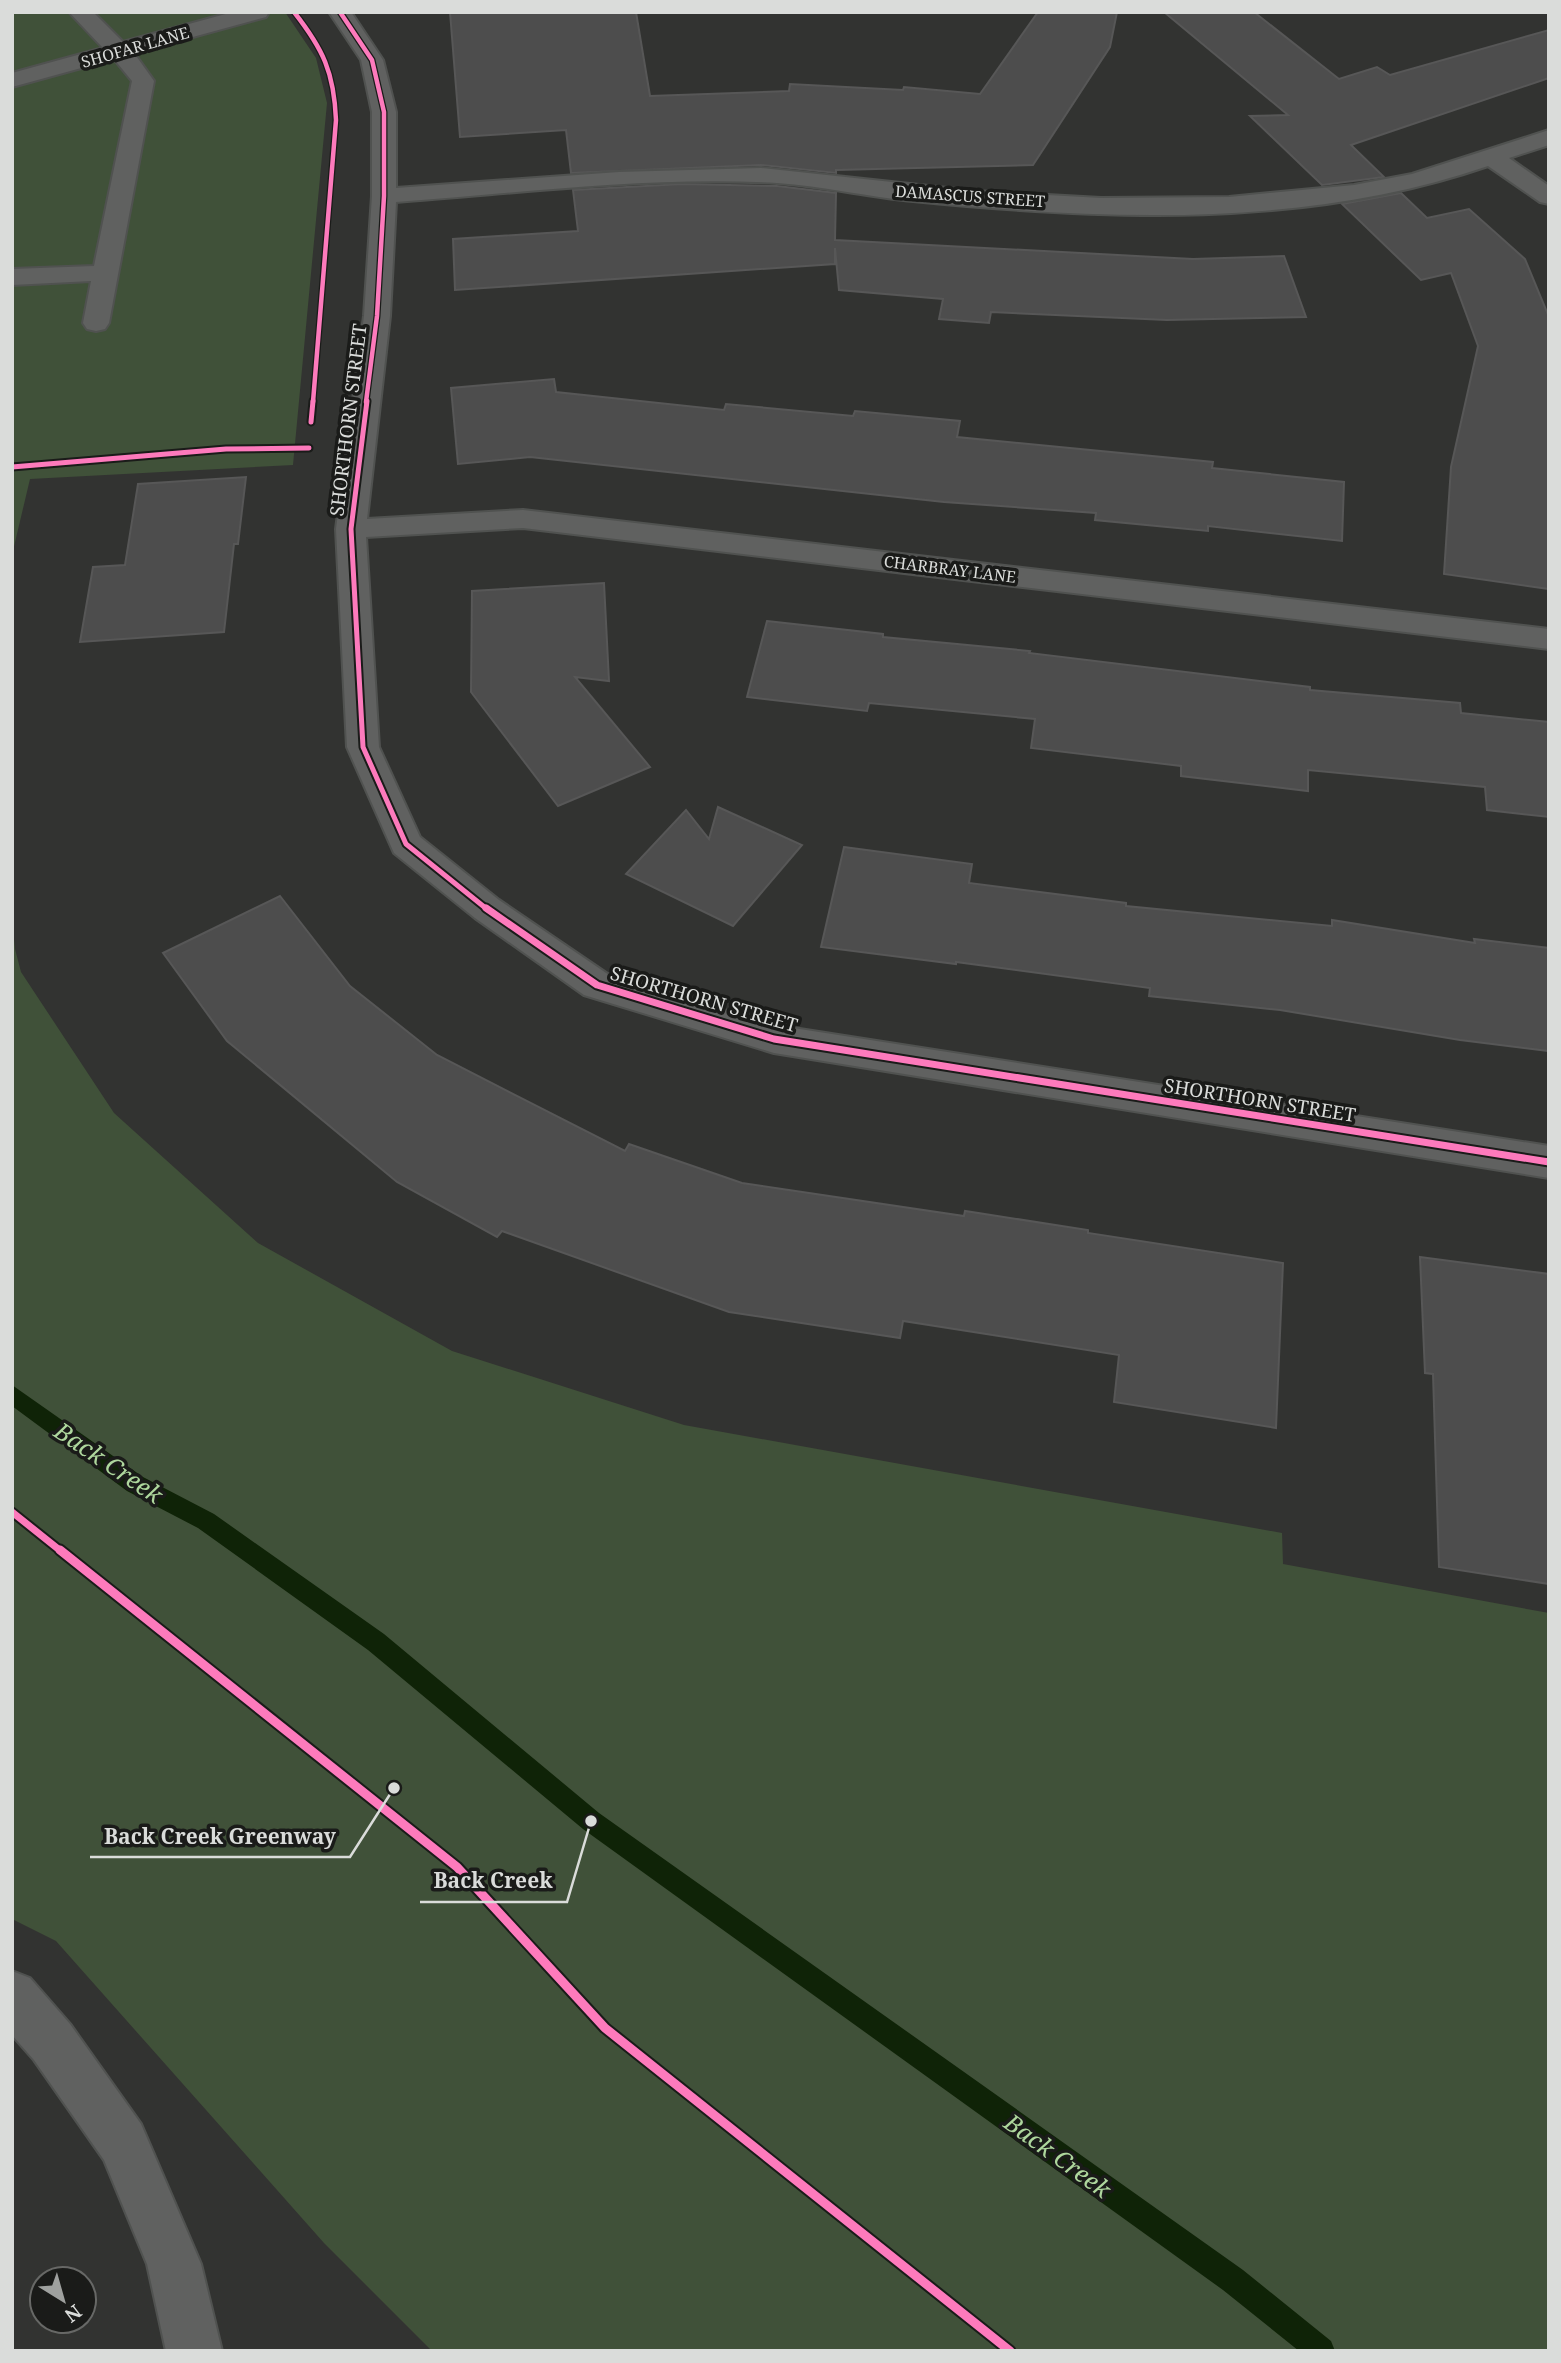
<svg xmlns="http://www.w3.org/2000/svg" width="1561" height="2363" font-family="'Noto Serif',serif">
<rect width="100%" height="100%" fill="#323331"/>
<g fill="#405139">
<path d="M12,12H285L316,58L327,103L293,465L30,479L12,555Z"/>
<path d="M12,920L15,949L21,972L114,1113L258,1243L452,1351L684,1425L1282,1533L1283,1564L1549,1613V2351H432L324,2243L56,1941L12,1919Z"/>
</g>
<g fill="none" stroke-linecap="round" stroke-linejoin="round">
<path fill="#0f2307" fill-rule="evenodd" d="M12,1385L143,1477L214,1514L384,1634L599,1813L1243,2270L1331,2341L1335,2351H1299L1223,2290L583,1829L368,1650L198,1528L127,1491L12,1406Z"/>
</g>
<g fill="#4d4d4d" stroke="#575757" stroke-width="2">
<path d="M450,12H636L650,96L789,91L790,84L903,90L904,87L980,94L1038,12H1117L1110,47L1033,165L836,170V173L761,165L571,173L566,130L460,137Z"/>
<path d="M1164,12H1254L1339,79L1377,67L1390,75L1549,30V78L1351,145L1384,177L1322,185L1250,116L1288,115Z"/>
<path d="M682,184L777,186L836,193L835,240L1193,259L1284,256L1306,317L1167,320L991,312L989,323L939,319L943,299L839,290L835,248V264L455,290L453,239L578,231L573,190Z"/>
<path d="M1401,193L1427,218L1469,209L1525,259L1549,317V589L1444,574L1451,467L1478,346L1451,273L1421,280L1342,204Z"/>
<path d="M554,379L556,392L724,410L726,404L853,416L855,411L960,421L957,437L1213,462L1212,468L1344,482L1342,541L1208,526V531L1095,520L1096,513L944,502L530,457L458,464L451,388Z"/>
<path d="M246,477L238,544H234L224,632L80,642L93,567L125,565L138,484Z"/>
<path d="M604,583L609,681L575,677L650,767L558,806L471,692L472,591Z"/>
<path d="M767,621L883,634V637L1030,651L1029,653L1310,687V690L1460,703L1461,713L1549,722V817L1487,810L1485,787L1308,770V791L1181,776V766L1031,748L1035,719L869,703L867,711L747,697Z"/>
<path d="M718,807L802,845L733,926L626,874L686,810L709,839Z"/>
<path d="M844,847L972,864L969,883L1126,903V906L1332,926V920L1475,943L1474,939L1549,948V1051L1460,1040L1280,1010L1149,996L1150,988L956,962V964L821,947Z"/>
<path d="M280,896L350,986L437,1055L625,1151L629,1144L742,1183L964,1216L965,1211L1088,1230V1233L1283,1263L1276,1428L1114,1402L1119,1355L903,1321L900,1338L729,1312L502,1231L497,1237L397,1182L227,1041L163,953Z"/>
<path d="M1420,1257L1549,1274V1584L1439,1567L1433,1374L1425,1373Z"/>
</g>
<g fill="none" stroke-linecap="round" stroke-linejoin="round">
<defs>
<g id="minor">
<path d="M69,12H93L123,42L233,12H269L266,17L134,53L154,81L109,323L105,329L96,331L87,329L83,323L91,281L12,285V269L94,266L132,81L114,59L12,87V73L103,48Z"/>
<path d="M329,12H351L383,60L396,112V188L619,172L761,168L975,191L1101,198L1229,197L1354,185L1412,174L1549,130V145L1509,158L1549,186V204L1540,202L1488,166C1306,229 1103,220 913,201C868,197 823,186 777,183C650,176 522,193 396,202L390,316L367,519L523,510L1549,629V649L523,528L366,537L379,747L420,837L499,900L609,975L774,1025L1549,1146V1178L774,1053L584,995L475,918L394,853L347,747L336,529L364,316L372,196V112L361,60Z"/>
<path d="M12,1971L30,1978L70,2024L141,2124L201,2264L222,2351H166L147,2264L104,2160L34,2060L12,2035Z"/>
</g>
</defs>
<use href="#minor" stroke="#505250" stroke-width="4"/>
<use href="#minor" fill="#606160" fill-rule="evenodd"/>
<defs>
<g id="cycleway-far3">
<path d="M294,12C323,49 334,72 336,120L313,402"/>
<path d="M340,12L372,60L384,112V196L377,316L366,402"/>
</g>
<g id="cycleway-far2">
<path d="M367,401L351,529L363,747L406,844L488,910"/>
<path d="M311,422L313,401"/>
<path d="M12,467L226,449L309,448"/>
</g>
<g id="cycleway-far1">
<path d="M486,908L597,985L774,1039L1549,1162"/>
<path d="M12,1512L62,1552"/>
</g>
<path id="cycleway" d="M60,1550L457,1867L605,2028L1010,2351"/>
</defs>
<use href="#cycleway-far3" stroke="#1a1b19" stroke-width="7"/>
<use href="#cycleway-far2" stroke="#1a1b19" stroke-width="9"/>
<use href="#cycleway-far1" stroke="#1a1b19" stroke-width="11"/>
<use href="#cycleway" stroke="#1a1b19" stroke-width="13"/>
<use href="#cycleway-far3" stroke="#fd7abc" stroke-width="4.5"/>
<use href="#cycleway-far2" stroke="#fd7abc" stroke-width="5"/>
<use href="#cycleway-far1" stroke="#fd7abc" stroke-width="7"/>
<use href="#cycleway" stroke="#fd7abc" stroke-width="9"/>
</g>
<g text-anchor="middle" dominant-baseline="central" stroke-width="7" stroke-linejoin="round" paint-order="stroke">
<g font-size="16" fill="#dadcda" stroke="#1a1b19">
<text transform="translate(135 47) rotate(-16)">SHOFAR LANE</text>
<text transform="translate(970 196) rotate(4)">DAMASCUS STREET</text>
<text transform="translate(950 569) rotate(7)">CHARBRAY LANE</text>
</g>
<g font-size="19" fill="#dadcda" stroke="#1a1b19">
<text transform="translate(348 420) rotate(-83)">SHORTHORN STREET</text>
<text transform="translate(704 999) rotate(16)">SHORTHORN STREET</text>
<text transform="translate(1260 1100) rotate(9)">SHORTHORN STREET</text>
</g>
<g font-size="24" font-style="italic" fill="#aed79d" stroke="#1a1b19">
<text transform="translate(109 1462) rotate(34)">Back Creek</text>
<text transform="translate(1058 2155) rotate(36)">Back Creek</text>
</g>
</g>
<path fill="none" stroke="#dadcda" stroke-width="2.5" d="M394 1788L350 1857H90M591 1821L567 1902H420"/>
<g fill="#dadcda" stroke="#1a1b19" stroke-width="2.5">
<circle cx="394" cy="1788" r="7"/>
<circle cx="591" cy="1821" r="7"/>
</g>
<g font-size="21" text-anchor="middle" font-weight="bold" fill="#dadcda" stroke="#1a1b19" stroke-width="7" stroke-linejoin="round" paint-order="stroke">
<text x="220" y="1844">Back Creek Greenway</text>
<text x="493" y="1888">Back Creek</text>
</g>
<rect width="1561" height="2363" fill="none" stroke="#dadcda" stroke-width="28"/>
<g transform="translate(63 2300) rotate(143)"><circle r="33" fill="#1a1b19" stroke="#676866" stroke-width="2"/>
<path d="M0-5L12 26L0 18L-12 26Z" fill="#9fa19f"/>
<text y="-10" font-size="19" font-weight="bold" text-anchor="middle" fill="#dadcda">N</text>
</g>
</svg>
